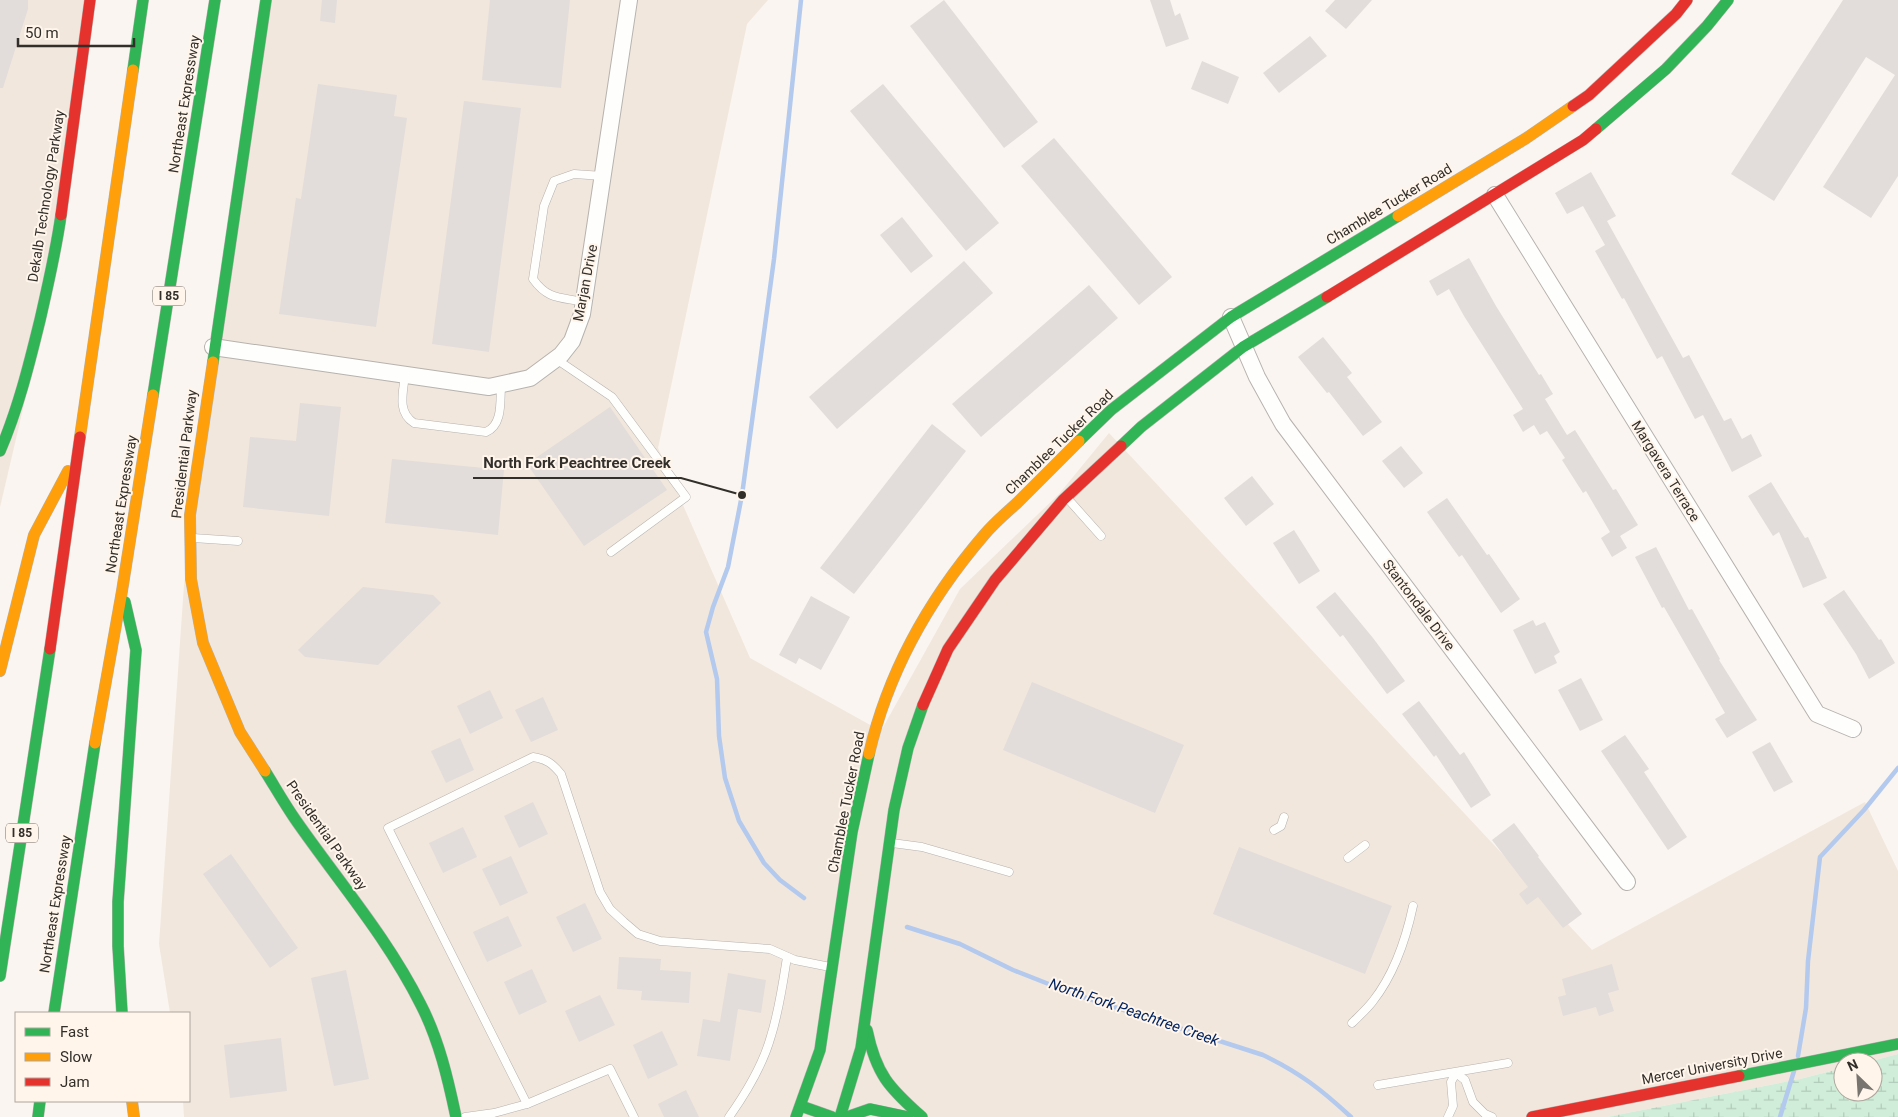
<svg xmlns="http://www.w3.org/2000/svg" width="1898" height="1117" font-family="Roboto,sans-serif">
<defs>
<pattern id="wetland-marsh" width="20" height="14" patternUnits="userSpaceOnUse" patternTransform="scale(1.25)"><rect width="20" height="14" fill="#cfedd8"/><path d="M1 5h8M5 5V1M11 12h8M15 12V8" fill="none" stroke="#b2ccba"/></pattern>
</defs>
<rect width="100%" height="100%" fill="#faf5f0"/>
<g fill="#f1e7dd">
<path d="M0,0H94L56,268L0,507Z"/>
<path d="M266,0H768L747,24L658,448L750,658L881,731L960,589L1059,494L1109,433L1592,950L1865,802L1898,871V1054L1868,1062H1843V1068L1800,1079L1607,1117H184L183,1101H189V1013H170L159,944L184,585Z"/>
</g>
<path fill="url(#wetland-marsh)" d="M1898,1054V1117H1607L1800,1079L1843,1068V1092H1873V1062H1868Z"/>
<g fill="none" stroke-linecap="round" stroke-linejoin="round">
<g stroke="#b3c9ed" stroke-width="4.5">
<path d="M801,0L774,259L742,495L728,567L713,607L706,632L717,679L719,736L725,778L739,821L764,863L780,880L804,898"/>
<path d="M907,927L960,944L1013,970L1074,994L1263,1055C1299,1072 1322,1090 1351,1117"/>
<path d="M1798,1056L1806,1008L1808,961L1820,857L1864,810L1898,768"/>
<path d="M1780,1117L1794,1071"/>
</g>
</g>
<g fill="#e2ddda">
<path d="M0,0H28V9L3,88H0Z"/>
<path d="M322,0H337L335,23L320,21Z"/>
<path d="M490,0H570L561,88L482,80Z"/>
<path d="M944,0L1038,122L1004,148L910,26Z"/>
<path d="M1150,0H1170L1175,16L1180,13L1189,39L1166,47Z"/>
<path d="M1335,0H1372L1346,29L1325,11Z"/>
<path d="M1843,0H1898V176L1871,218L1823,187L1895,75L1866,57L1774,201L1731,174Z"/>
<path d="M1310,36L1327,56L1279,93L1263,73Z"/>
<path d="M1202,61L1239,77L1228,104L1191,89Z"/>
<path d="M318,84L397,95L394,116L407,118L376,327L279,314L296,198L301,199Z"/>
<path d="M883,84L999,223L966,251L850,111Z"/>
<path d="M464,101L521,108L489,352L432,344Z"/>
<path d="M1054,138L1172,277L1139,305L1021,166Z"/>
<path d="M1591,172L1616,216L1607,221L1683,358L1689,355L1724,421L1731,418L1742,439L1751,434L1762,456L1732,472L1703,415L1695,419L1662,356L1657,359L1624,298L1622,299L1595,251L1605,245L1583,206L1567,214L1555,193Z"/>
<path d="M902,217L933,256L911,273L880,235Z"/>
<path d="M1469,258L1496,306L1539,375L1541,374L1553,394L1545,399L1567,435L1575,430L1613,490L1616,489L1638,525L1620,536L1627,548L1612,557L1601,538L1610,532L1586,491L1583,493L1562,460L1565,458L1547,431L1540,435L1534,425L1523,432L1513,415L1523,409L1464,316L1449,289L1437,296L1429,281Z"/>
<path d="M964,261L993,293L837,429L809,397Z"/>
<path d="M1089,285L1118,318L981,437L952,404Z"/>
<path d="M1323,337L1352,373L1347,377L1382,422L1363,436L1329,392L1327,393L1298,357Z"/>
<path d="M300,403L341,407L329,516L243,507L250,437L296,441Z"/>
<path d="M610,407L667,490L584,546L527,464Z"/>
<path d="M932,424L966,451L854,594L820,568Z"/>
<path d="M1401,446L1423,473L1404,488L1382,461Z"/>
<path d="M392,459L504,470L498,535L385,523Z"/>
<path d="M1252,476L1274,504L1246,526L1224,498Z"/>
<path d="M1771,482L1805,538L1808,537L1827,578L1803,588L1779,532L1773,536L1748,496Z"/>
<path d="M1447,498L1487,555L1489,554L1520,599L1501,613L1462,555L1459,557L1427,512Z"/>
<path d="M1294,530L1320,571L1299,584L1273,543Z"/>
<path d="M1656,547L1689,610L1692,609L1720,659L1719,660L1757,720L1727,738L1715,719L1725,713L1664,607L1662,608L1635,557Z"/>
<path d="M363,587L433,595L441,603L378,665L305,657L298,650Z"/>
<path d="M1844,590L1879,640L1881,639L1895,663L1869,679L1856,654L1823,604Z"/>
<path d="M1335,592L1373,638L1405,681L1387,694L1343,635L1340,637L1316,607Z"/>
<path d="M811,596L850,617L821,670L799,658L796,664L779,655Z"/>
<path d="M1533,620L1536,626L1545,622L1560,652L1554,656L1557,663L1535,674L1513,630Z"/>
<path d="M1581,678L1603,720L1580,731L1558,690Z"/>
<path d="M1032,682L1184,745L1155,813L1003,750Z"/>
<path d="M490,690L503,718L470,734L457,706Z"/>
<path d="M543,697L558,730L531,742L515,710Z"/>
<path d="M1419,701L1460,755L1464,752L1491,795L1471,808L1436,755L1434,757L1402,714Z"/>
<path d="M1625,735L1649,769L1644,772L1687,837L1668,850L1601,751Z"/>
<path d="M460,738L474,770L446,783L431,751Z"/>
<path d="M1770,742L1793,782L1774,792L1752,752Z"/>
<path d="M533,802L548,834L519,848L504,816Z"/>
<path d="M1514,823L1539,856L1538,857L1582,914L1563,928L1538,897L1527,905L1519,894L1528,887L1492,840Z"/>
<path d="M463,827L477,857L443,873L429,843Z"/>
<path d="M1239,847L1392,906L1365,974L1213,914Z"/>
<path d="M231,854L298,948L270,968L203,874Z"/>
<path d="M511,856L528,893L500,906L482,869Z"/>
<path d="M585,903L602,939L573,952L556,917Z"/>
<path d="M508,916L522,946L487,962L473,932Z"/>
<path d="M619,957L661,959L660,970L691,972L689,1003L641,1000L642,991L617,989Z"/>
<path d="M1612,964L1619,990L1608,993L1614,1011L1599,1016L1596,1007L1563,1016L1558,997L1566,995L1562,979Z"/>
<path d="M532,969L547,1002L519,1015L504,982Z"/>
<path d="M346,970L369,1079L334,1086L311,978Z"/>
<path d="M728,973L766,980L761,1013L738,1009L730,1061L697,1056L703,1019L720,1022Z"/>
<path d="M600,995L615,1025L579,1042L565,1011Z"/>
<path d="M662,1031L678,1065L648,1079L633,1045Z"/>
<path d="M281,1038L287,1091L230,1098L224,1045Z"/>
<path d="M686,1090L699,1117H664L658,1104Z"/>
</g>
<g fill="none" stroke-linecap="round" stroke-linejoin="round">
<defs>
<g id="lane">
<path d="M584,302C560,297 548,300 533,279L544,206L554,181L574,174L603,176"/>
<path d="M556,359L612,397L686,497L611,552"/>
<path d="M405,375C403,393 397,412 414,423L486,432C503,425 500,401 501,385"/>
<path d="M1068,499L1101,536"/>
<path d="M193,538L238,541"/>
<path d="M1274,830L1281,826L1284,817"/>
<path d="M892,843L922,847L1009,872"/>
<path d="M1348,858L1365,845"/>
<path d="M1352,1023C1359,1016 1367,1009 1373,1001C1395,973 1406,939 1413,906"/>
<path d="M1378,1085L1508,1063"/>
<path d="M527,1104L388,828L533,757C546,759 552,763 561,774L600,892L610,909L624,922L638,934L660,941L770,949L795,960L830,967"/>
<path d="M465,1117L494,1113L527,1104L610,1069L634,1117"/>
<path d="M729,1117C746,1093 763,1065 771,1036C779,1011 783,983 787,957"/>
<path d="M1448,1117L1453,1106L1451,1082L1456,1073L1465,1080L1473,1102L1485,1114L1492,1117"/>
</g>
<g id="street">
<path d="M1495,195L1817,714L1853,729"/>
<path d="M1231,317L1257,377L1283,424L1627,882"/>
<path d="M213,347L489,387L530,378L561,355L572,341L582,314L629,0"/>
</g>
<g id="fast">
<path d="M133,70L143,0"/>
<path d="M1596,129L1666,69L1707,26L1728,0"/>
<path d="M213,362L266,0"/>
<path d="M153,395L215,0"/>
<path d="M1079,441L1111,410L1231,317L1398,216"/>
<path d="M1121,446L1141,427L1243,347L1327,297"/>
<path d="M0,451C18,409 29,365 40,320C48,285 56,251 61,215"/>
<path d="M265,771C275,787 284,803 295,819C338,881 387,937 421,1005C439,1040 448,1079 456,1117"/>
<path d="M0,976L50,649"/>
<path d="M54,1013L95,743"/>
<path d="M122,1013L118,946V902L136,650L125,602"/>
<path d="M867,1030C876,1074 889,1088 922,1117"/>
<path d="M1739,1076L1898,1044"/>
<path d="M801,1106L832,1117"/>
<path d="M38,1117L40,1101"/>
<path d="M796,1117L820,1050L852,832L869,754"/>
<path d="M840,1117L861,1048L894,810L908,748L923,705"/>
<path d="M847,1117L870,1109L908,1117"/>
</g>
<g id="slow">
<path d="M1398,216L1525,139L1573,106"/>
<path d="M213,362L190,515L191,579L203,643L240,732L265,771"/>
<path d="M80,437L133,70"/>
<path d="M0,671L34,535L68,471"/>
<path d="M95,743L122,591L153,395"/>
<path d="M869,754C888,672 930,598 984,535C994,523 1006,513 1017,503C1038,482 1058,462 1079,441"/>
<path d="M132,1101L134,1117"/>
</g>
<g id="jam">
<path d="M1573,106L1589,95L1676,14L1687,0"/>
<path d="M61,215L90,0"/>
<path d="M1327,297L1583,140L1596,129"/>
<path d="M50,649L80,437"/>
<path d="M923,705L948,649L995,580L1063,500L1121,446"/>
<path d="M1532,1117L1739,1076"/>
</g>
</defs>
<use href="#lane" stroke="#b6b2ae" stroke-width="9"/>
<use href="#street" stroke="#b6b2ae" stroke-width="18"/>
<use href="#fast" stroke="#b6b2ae" stroke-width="12"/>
<use href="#slow" stroke="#b6b2ae" stroke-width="12"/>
<use href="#jam" stroke="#b6b2ae" stroke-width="12"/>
<use href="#lane" stroke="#fefefd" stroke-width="8"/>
<use href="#street" stroke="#fefefd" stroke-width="16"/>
<use href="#fast" stroke="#30b455" stroke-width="11"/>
<use href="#slow" stroke="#ff9f0a" stroke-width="11"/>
<use href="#jam" stroke="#e5322d" stroke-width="11"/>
</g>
<g text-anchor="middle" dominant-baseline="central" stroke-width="4" stroke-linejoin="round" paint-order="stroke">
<g fill="#fff5eb" stroke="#706a65" stroke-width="1">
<rect x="153" y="286.5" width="32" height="19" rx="4"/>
<rect x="6" y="823.5" width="32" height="19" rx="4"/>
</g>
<g font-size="12" font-weight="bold" fill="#322f2b">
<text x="169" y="296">I 85</text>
<text x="22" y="833">I 85</text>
</g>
<g font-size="14" fill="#322f2b" stroke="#fff5eb">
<text transform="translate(184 104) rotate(-81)">Northeast Expressway</text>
<text transform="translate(46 196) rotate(-81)">Dekalb Technology Parkway</text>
<text transform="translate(1389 204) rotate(-31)">Chamblee Tucker Road</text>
<text transform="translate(585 283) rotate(-79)">Marjan Drive</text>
<text transform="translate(1059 442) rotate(-44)">Chamblee Tucker Road</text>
<text transform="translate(184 454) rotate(-83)">Presidential Parkway</text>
<text transform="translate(1666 471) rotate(58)">Margavera Terrace</text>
<text transform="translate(121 504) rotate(-81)">Northeast Expressway</text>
<text transform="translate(1419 605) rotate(53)">Stantondale Drive</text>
<text transform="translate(846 802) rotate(-79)">Chamblee Tucker Road</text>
<text transform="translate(327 835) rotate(55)">Presidential Parkway</text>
<text transform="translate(55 904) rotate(-81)">Northeast Expressway</text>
<text transform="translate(1712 1066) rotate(-11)">Mercer University Drive</text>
</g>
<g font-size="15" font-style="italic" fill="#002361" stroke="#fff5eb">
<text transform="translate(1134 1012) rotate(19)">North Fork Peachtree Creek</text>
</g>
</g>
<path fill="none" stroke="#322f2b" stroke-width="2" d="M742 495L681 478H473"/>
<circle fill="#322f2b" stroke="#fff5eb" stroke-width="2" cx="742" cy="495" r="5"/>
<g font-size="15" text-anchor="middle" font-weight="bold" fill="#322f2b" stroke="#fff5eb" stroke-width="4" stroke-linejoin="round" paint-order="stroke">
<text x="577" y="468">North Fork Peachtree Creek</text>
</g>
<rect x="15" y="1012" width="175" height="90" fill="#fff5eb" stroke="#ada69e"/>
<rect x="25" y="1028" width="25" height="8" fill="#30b455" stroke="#ada69e"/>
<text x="60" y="1037" font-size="15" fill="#322f2b">Fast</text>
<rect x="25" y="1053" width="25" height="8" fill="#ff9f0a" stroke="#ada69e"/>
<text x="60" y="1062" font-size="15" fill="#322f2b">Slow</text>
<rect x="25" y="1078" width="25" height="8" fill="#e5322d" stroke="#ada69e"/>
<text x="60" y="1087" font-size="15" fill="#322f2b">Jam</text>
<g transform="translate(1858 1077) rotate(335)"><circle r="24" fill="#fff5eb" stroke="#ada69e"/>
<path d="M0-4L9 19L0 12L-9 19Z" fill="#787470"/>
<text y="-8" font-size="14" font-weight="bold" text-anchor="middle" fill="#322f2b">N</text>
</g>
<path d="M18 38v8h116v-8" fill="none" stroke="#322f2b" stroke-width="2.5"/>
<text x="25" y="38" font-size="15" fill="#322f2b" stroke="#fff5eb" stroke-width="4" paint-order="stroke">50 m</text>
</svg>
